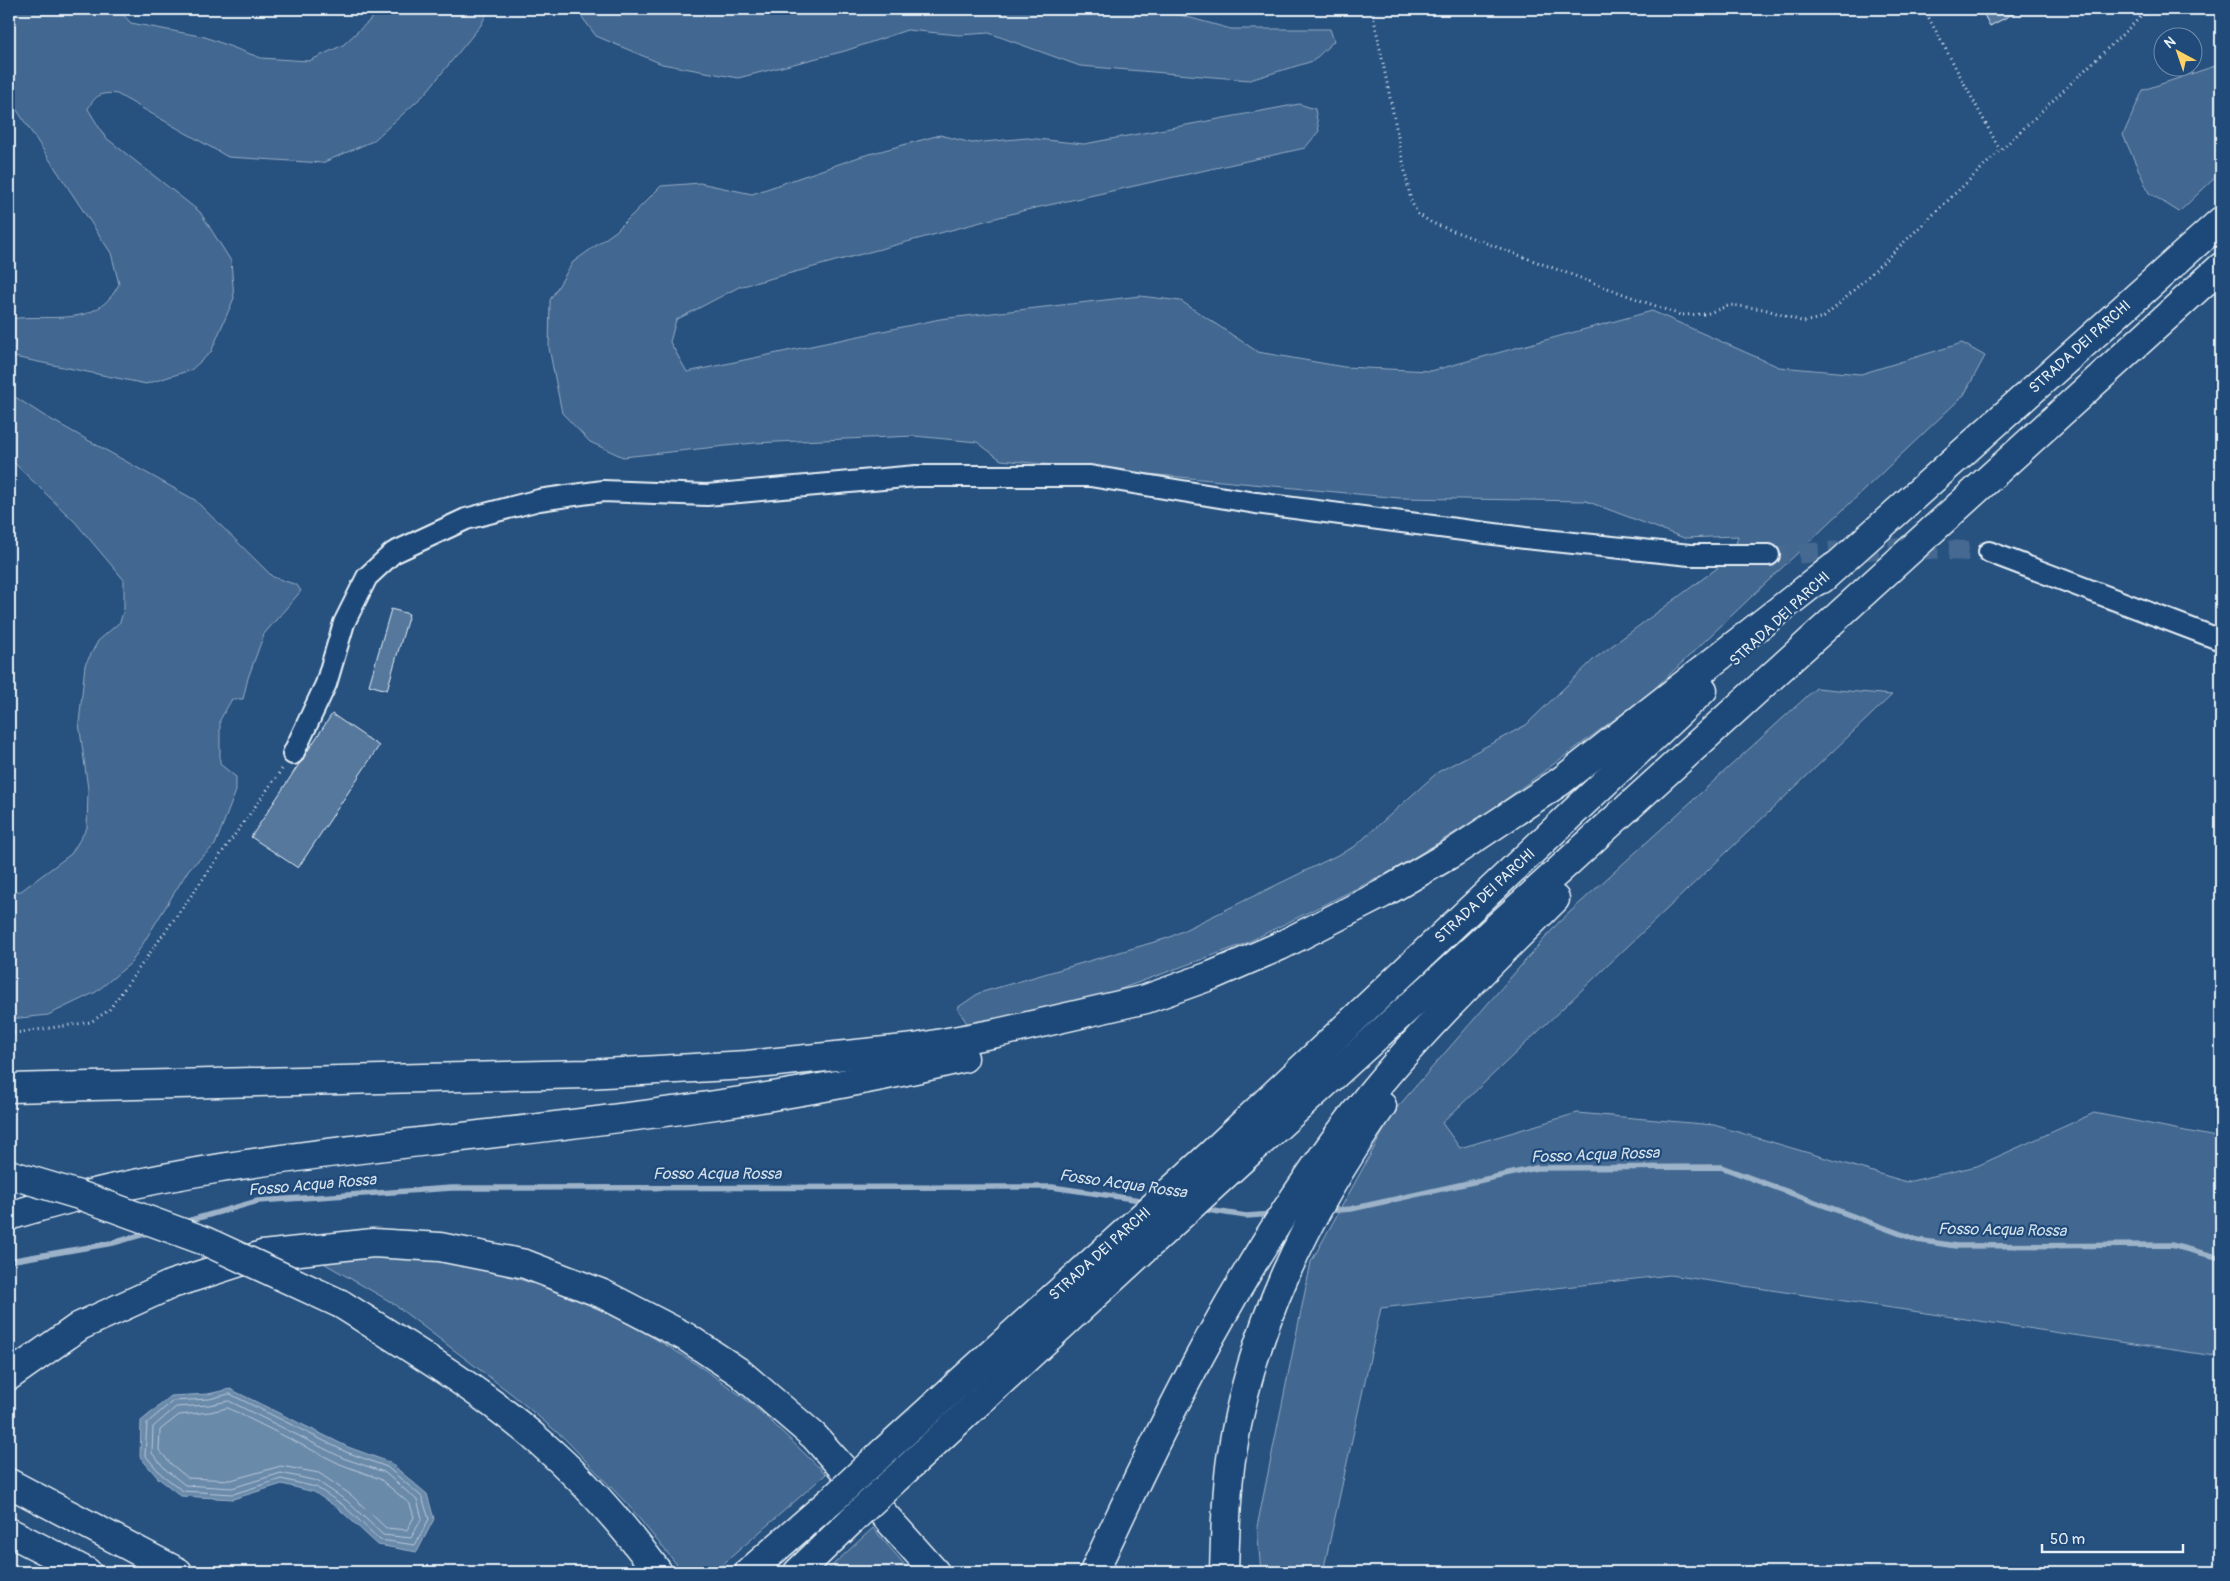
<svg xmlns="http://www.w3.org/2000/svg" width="2230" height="1581" font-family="Pangolin,sans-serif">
<rect width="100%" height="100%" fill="#27517f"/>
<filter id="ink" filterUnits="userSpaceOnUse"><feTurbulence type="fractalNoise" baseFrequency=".02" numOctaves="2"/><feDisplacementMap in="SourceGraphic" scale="10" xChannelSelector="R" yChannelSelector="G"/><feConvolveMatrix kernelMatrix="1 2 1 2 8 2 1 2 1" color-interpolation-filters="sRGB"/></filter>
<g filter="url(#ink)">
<g fill="#436891" stroke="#96acc4">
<path d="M9,9H118L131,23L205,37L261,58L309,61L343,45L382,9H489L481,25L424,95L373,141L322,163L228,157L117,94C102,92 95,95 88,109L105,137L200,212L231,261L234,298L211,352L191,370L146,384L9,356V319C51,313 96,330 119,284L111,253L9,98Z"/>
<path d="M576,9H1158L1231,29H1330L1334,41L1313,61L1250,80L1080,66L989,33L959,35L907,30L845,51L738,78L662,64L596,36Z"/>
<path d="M2221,64V172L2179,212L2149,193L2123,135L2143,90Z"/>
<path d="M1299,104L1315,109L1319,131L1305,148L1022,211L739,287L676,320L670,342L687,372L940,319L1140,296L1181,301L1258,352L1344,367L1431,371L1652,311L1779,367L1861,374L1962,343L1985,356L1964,395L1649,694L1490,811L1392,871L1244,944L1093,999L970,1028L957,1008L979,993L1168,938L1354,847L1438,772L1526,725L1594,659L1720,566L1732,560L1738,536L1684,538L1586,501L1399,498L1001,460L977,442L914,436L754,443L623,457L590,442L562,413L549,348L550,300L573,262L616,231L661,186L700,183L752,194L862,156L940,135L972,143L1027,138L1084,144Z"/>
<path d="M9,393L43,415L195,500L273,577L297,585L301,591L264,634L248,678L243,699H232L220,720V764L236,777V791L215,845L189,869L131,963L96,992L48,1015L10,1019L9,892L21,891L71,854L87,828L88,789L79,723L85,665L98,641L120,622L124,609V580L75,522L9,458Z"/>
<path d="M1816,688L1892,695L1442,1123L1460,1148L1577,1113L1714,1125L1907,1182L1977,1166L2094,1113L2221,1138V1357L1670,1275L1381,1308L1323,1572H1261L1257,1527L1311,1262L1395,1110L1559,922Z"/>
<path d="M375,1256C399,1258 423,1259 446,1262C555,1280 652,1329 740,1395C770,1418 798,1448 826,1474L714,1572H683L628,1505L565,1439L513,1395L391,1302L320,1261Z"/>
<path d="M873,1528L911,1572H825Z"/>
</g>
<path fill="#6b8aaa" stroke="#9db3c9" d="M230,1389L348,1447L389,1462L427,1494L434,1519L417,1552L378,1545L339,1509L314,1492L282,1484L233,1499L181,1496L158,1478L140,1457L141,1421L171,1396L208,1394Z"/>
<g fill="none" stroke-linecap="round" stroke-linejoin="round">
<g stroke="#b6c8d9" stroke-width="1">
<path d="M230,1394L346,1452L387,1467L422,1497L429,1519L415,1545L380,1540L343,1505L316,1487L281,1479L233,1494L183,1491L161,1474L145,1455L147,1423L173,1401L209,1399Z"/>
<path d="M229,1401L343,1458L384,1472L417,1500L422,1518L411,1538L383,1535L347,1501L317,1481L281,1473L232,1488L185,1485L166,1470L152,1453L153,1427L176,1407L209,1405Z"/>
<path d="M228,1408L340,1464L380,1479L410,1504L414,1517L407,1530L386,1528L351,1495L319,1473L281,1466L231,1480L188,1478L171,1464L159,1450L160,1430L179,1415L210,1412Z"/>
</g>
<g stroke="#9db3c9" stroke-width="5.5">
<path d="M1201,1209L1246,1216L1274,1214"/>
<path d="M1325,1211L1351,1209L1536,1168L1721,1167L1917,1240L1956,1246L2171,1245L2221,1258"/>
<path d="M184,1222L258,1201L452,1188L1052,1187L1147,1201"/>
<path d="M9,1261L113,1243L151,1232"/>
</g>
</g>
<g fill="#57789d" stroke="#e8f1f8">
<path d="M1981,9H2022L1990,26Z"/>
<path d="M391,609L409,614L387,690L369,685Z"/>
<path d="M332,714L379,746L298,868L251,837Z"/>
</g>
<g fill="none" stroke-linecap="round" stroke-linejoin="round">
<path stroke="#446991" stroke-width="20" stroke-dasharray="20 10" stroke-linecap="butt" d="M1769,555L1902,548L1989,552"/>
<defs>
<g id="minor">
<path d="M1989,552L2221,640"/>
<path d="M293,754L326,684L344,623L367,577L393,553L466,519L539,500L603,491L707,495L916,476H1090L1256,503L1525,538L1690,555H1769"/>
</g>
<g id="highway">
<path d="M1822,579L2221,221"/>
<path d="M9,1088L587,1074L747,1065L915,1048L997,1033L1146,999L1213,975L1280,946L1382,894L1454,852L1561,781L1834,567"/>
<path d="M9,1216C151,1172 298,1156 445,1139C618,1119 794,1099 964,1058"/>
<path d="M341,1304C409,1347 480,1389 541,1443C585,1481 624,1526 658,1572"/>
<path d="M9,1376L80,1326L172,1284L262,1255L373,1243L440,1247L525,1264L603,1294L686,1337L739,1372L814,1436L935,1572"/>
<path d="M882,1453L1210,1155L1703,690"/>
<path d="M900,1475L1228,1172L2221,267"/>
<path d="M9,1483L178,1572"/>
<path d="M9,1532L87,1572"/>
<path d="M749,1572L836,1496"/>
<path d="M798,1572L853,1519"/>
<path d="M1094,1572C1167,1413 1245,1256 1352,1117C1413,1038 1485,969 1555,899"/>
<path d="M1224,1572C1225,1535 1226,1496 1231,1459C1251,1327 1306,1215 1382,1106"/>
</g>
</defs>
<use href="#minor" stroke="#e8f1f8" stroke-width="24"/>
<use href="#highway" stroke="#e8f1f8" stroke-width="31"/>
<g stroke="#e8f1f8" stroke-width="3" stroke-dasharray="1 4" stroke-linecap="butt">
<path d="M1372,9L1411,201L1418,214L1432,223L1680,315L1706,314L1730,305L1764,309L1804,322L1824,317L1838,305L2149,9"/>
<path d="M1924,9L2000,150"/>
<path d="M9,1034L91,1022L109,1010L282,769"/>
</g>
<use href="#minor" stroke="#1f4a7a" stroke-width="20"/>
<use href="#highway" stroke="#1f4a7a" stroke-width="28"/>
<defs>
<g id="highway-bridge">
<path d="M9,1174L79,1195L205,1241L341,1304"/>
<path d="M836,1496L882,1453"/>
<path d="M853,1519L900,1475"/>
</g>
</defs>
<use href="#highway-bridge" stroke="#e8f1f8" stroke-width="31" stroke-linecap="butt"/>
<use href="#highway-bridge" stroke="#1f4a7a" stroke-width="28"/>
</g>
</g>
<g text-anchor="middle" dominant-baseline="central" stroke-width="4.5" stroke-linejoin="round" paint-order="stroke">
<g font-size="15" fill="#e8f1f8" stroke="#1f4a7a">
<text transform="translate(2080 347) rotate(-42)">STRADA DEI PARCHI</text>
<text transform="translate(1780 619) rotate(-43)">STRADA DEI PARCHI</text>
<text transform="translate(1485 896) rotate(-43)">STRADA DEI PARCHI</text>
<text transform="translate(1100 1254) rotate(-42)">STRADA DEI PARCHI</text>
</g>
<g font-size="16" font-style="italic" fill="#d5e2ec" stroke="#1f4a7a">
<text transform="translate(1595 1155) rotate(-2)">Fosso Acqua Rossa</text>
<text x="717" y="1174">Fosso Acqua Rossa</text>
<text transform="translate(1123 1184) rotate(8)">Fosso Acqua Rossa</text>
<text transform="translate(312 1185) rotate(-5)">Fosso Acqua Rossa</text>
<text transform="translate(2002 1230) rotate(1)">Fosso Acqua Rossa</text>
</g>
</g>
<rect width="2230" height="1581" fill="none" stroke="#1f4a7a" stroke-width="30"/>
<rect x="15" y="15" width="2200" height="1551" fill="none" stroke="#e8f1f8" stroke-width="2" filter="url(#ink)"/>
<g transform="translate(2178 52) rotate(320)"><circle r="24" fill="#1f4a7a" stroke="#6f8dac"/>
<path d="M0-4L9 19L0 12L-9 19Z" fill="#ffd166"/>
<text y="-8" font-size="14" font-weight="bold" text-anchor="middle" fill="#e8f1f8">N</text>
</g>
<path d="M2042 1544v8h141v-8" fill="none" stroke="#e8f1f8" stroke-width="2.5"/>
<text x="2050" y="1544" font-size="15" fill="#e8f1f8" stroke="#1f4a7a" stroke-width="4" paint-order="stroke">50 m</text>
</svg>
